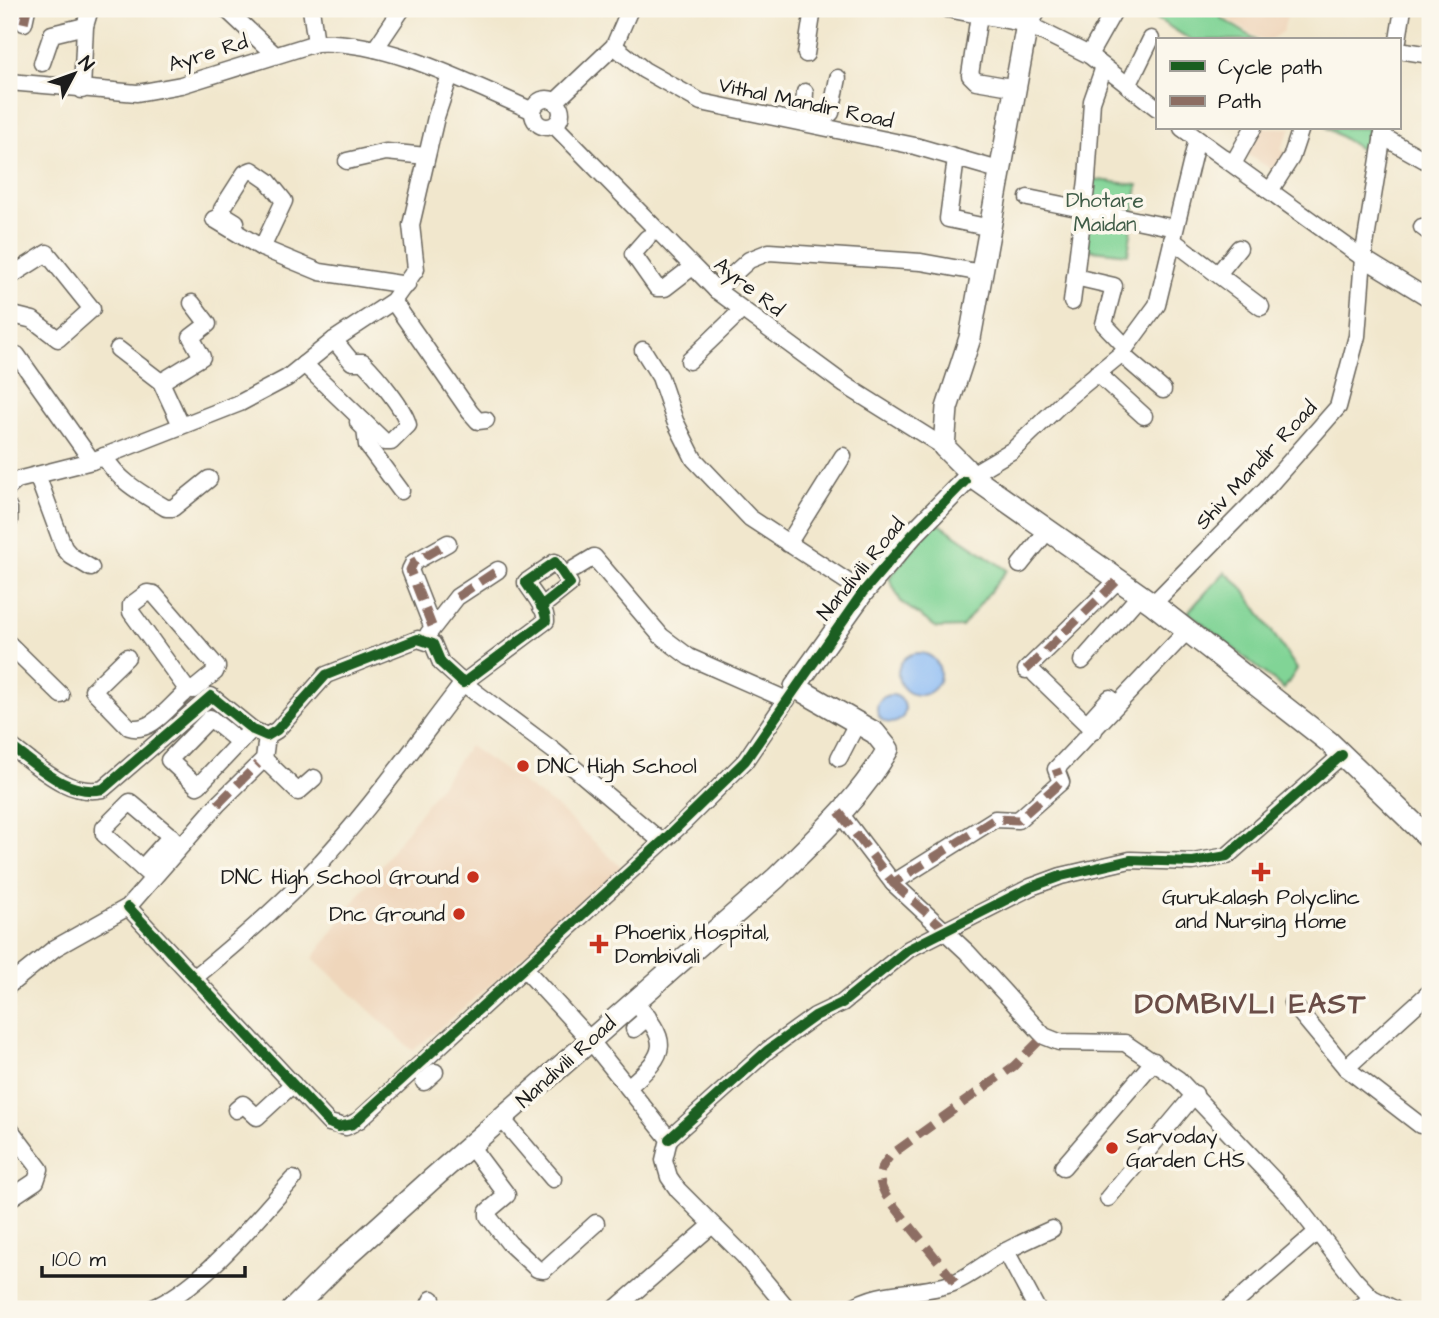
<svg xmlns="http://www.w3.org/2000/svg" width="1439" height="1318" font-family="'Architects Daughter',sans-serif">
<rect width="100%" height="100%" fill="#fbf7ec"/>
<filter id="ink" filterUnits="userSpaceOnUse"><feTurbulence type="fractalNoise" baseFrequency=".0143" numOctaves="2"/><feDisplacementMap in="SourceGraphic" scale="14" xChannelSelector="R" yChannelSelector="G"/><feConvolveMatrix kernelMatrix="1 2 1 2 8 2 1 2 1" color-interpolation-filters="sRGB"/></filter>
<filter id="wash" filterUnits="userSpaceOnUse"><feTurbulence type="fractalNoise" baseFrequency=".00686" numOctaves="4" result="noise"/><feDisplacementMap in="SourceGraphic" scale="28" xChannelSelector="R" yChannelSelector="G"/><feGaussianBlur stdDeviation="1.57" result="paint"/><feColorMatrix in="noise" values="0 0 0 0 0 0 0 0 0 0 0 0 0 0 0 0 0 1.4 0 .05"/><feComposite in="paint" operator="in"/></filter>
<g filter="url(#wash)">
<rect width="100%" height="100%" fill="#f1e7cd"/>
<g fill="#efd6bb">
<path d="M1224,9H1289L1283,31L1270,40L1260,39L1223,16Z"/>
<path d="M1256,128H1291L1281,149L1288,155L1278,173L1243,152Z"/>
<path d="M469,746L557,807L624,870L413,1051L313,958Z"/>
</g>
<g fill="#81d496" stroke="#4e7859" stroke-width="2">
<path d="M1141,9H1222L1221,18L1257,40H1191Z"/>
<path d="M1327,128H1368L1365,152Z"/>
<path d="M1083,178L1138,185L1128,254L1075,248L1074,210Z"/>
<path d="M935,521L1007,570L962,627L937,628L901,602L889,578Z"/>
<path d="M1225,572L1242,587L1297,669L1284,689L1188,612Z"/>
</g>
<g fill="#89baf5" stroke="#526b88" stroke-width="2">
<circle cx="919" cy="674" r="21"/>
<circle cx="891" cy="709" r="14"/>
</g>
</g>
<g filter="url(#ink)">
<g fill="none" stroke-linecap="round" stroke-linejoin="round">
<defs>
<g id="street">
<path d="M226,9L274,54"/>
<path d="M311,9L316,43"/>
<path d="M947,9L1027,24L1089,55L1157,108"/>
<path d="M979,15L970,75L976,81L1017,88"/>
<path d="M24,23L27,9"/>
<path d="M1398,40L1403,9"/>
<path d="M614,46L644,70L701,102L915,146L1002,171"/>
<path d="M375,49L402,9"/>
<path d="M1399,50L1430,55"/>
<path d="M806,54L813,9"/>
<path d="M1089,55L1115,9"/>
<path d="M42,63L52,34L85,26"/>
<path d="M9,82L137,93L181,85L316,43C386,39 468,83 533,111"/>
<path d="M1128,86L1151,39"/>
<path d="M82,90L85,26L90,9"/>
<path d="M805,92L804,109L831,113L838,78"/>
<circle cx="547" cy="113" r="14"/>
<path d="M555,102L614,46L630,9"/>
<path d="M555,126L716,290L845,385L944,447"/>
<path d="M1182,128L1363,258L1430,299"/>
<path d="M1382,136L1430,163"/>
<path d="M956,158L948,219L991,228"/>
<path d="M347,161L386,152L426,156"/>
<path d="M1233,164L1253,128"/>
<path d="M1270,191L1291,158L1301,128"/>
<path d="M1028,198L1175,228"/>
<path d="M214,219L262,248L320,272L407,285"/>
<path d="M236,222L223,214L222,209L245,173L252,170L268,181L284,201L262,248"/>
<path d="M1422,227L1430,233"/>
<path d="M647,238L633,254L657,288H665L691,268"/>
<path d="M1172,240L1261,307"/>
<path d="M1218,274L1239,248"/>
<path d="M9,277L47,253L92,309L58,339L33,320L9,314"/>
<path d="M1075,277L1114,286L1104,324L1126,347"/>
<path d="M716,290L749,260L769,252L921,262L982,273"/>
<path d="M393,301L470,412L478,421L486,420"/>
<path d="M1072,302L1087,180L1092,101L1104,67"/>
<path d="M118,349L161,382L181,425"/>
<path d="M643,350L660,377L675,421L694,459L750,518L863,592"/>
<path d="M1121,354L1163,390"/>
<path d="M17,355L92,461"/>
<path d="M689,361L742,310"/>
<path d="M304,364L385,442H391L408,425C405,409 375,374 363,362H352L334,340"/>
<path d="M1097,373L1144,416"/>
<path d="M161,382L202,357L191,337L208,324L192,303"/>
<path d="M358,422L365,429L367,445L401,491"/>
<path d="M104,456C119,482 141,493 166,508H173L209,479"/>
<path d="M979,470L1013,450L1066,399L1121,354L1157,305L1197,139"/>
<path d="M37,475L64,548L71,556L91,568"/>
<path d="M9,487L17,480L92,461L240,403L287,378L334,340L393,301L416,269L411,225L436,117L450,75"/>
<path d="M9,508V521"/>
<path d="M788,544L843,456"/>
<path d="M1020,565L1048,530"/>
<path d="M574,569L594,557L661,636L689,657L787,700"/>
<path d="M147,593L154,594L217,667L215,672L193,690L186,688L131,612V605Z"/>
<path d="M1153,604L1265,490L1338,407L1357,336L1363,258L1384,128"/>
<path d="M432,626L410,570L414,562L448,543"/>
<path d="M428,634L457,597L498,570"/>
<path d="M9,644L61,695"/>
<path d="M127,657L93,690L129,727C150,734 169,707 184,694"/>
<path d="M1082,661L1140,595"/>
<path d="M1026,670L1117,581"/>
<path d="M1035,674L1094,731"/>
<path d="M1090,720L1110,698"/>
<path d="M239,742L210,718L169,760L197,786L199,785L252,729"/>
<path d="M9,745C37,765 67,797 103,789L211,696L253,730L267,736L277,730L326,675L418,639L433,644L441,663L463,683L546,621C546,608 533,594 526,583V582L555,562L570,584L541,607"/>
<path d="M839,758L857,723"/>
<path d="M264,759L298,792L314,778"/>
<path d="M839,812L893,883L995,819L1018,820L1061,782L1056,769L1186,632"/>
<path d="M142,868L171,836"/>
<path d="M153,878L104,834V828L130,802L181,845"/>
<path d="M893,883L967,952L1044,1036L1059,1042L1125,1043L1178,1079L1291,1198L1354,1279L1372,1298L1394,1309"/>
<path d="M128,907L329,1123L346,1127L359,1120L684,822L745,761L795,687"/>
<path d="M524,968L590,1040L669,1139L664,1160L669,1177L678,1190L743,1255L788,1309"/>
<path d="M194,978C233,946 273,912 309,875C365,816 413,748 463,683L554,751L662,842"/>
<path d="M9,985L55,948L128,907L218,804L264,759L267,736"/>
<path d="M1292,1003L1346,1068"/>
<path d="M634,1029L648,1017"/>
<path d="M424,1082L435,1072"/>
<path d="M628,1087C670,1051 669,1042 634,1001"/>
<path d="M236,1110L243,1104L257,1117L293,1084"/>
<path d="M502,1119L553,1179"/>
<path d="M1420,1125L1346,1068L1430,992"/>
<path d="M9,1128L40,1169L36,1181L9,1199"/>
<path d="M669,1139L768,1050L815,1016L842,1003L909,949L1031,887L1061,876L1130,860L1193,862L1227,856L1342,755"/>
<path d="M471,1147L507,1195L488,1211V1216L509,1243L537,1269L544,1270L596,1223"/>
<path d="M1063,1167L1154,1061"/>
<path d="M1108,1198L1195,1094"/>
<path d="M1006,1251L1037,1309"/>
<path d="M151,1309C203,1287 255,1221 293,1179"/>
<path d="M427,1309L432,1299"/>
<path d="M615,1309L711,1226"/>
<path d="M850,1309C881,1288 918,1296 953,1283C969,1277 984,1264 999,1255C1016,1245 1034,1237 1052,1229"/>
<path d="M1228,1309L1317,1232"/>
<path d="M1358,1309L1372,1298"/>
</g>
<g id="secondary">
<path d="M965,468L944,447L947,408L970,338L1027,24L1036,9"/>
<path d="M978,481L1153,604L1329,742L1430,839"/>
<path d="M293,1309L339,1263L432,1179L776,878C815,839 861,798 888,749L875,733L795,687L863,592L912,535L965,481"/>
</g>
</defs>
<use href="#street" stroke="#67635a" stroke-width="19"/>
<use href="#secondary" stroke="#67635a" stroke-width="24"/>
<use href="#street" stroke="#fff" stroke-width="16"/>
<use href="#secondary" stroke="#fff" stroke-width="21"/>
<g stroke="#8d6e63" stroke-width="9" stroke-dasharray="18 9" stroke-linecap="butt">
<path d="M24,23L27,9"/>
<path d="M457,597L498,570"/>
<path d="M432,626L410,570L414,562L448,543"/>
<path d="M1026,670L1117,581"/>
<path d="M218,804L258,764"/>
<path d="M839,812L893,883L995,819L1018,820L1061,782L1056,769"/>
<path d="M893,883L948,932"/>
<path d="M955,1282L886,1196C876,1177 878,1170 892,1154L1014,1066L1044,1036"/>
</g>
<defs>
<g id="cycleway">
<path d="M9,745C37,765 67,797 103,789L211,696L253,730L267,736L277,730L326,675L418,639L433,644L441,663L463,683L546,621C546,608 533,594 526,583V582L555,562L570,584L541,607"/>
<path d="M128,907L329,1123L338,1127L353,1124L662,842L745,761L863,592L912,535L965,481"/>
<path d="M669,1139L768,1050L815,1016L842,1003L909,949L1031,887L1061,876L1130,860L1193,862L1227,856L1342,755"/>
</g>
</defs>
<use href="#cycleway" stroke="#fbf7ec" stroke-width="15"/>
<use href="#cycleway" stroke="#1b5e20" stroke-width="10"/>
</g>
</g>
<g fill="#c8321e" stroke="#fbf7ec" stroke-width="2.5">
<circle cx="523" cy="766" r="7"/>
<path d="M1257.5 861.5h7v7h7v7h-7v7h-7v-7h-7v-7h7z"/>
<circle cx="473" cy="877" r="7"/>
<circle cx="459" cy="914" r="7"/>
<path d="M595.5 933.5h7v7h7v7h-7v7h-7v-7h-7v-7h7z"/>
<circle cx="1112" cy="1148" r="7"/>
</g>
<g text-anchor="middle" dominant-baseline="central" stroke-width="7" stroke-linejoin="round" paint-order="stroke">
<g font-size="21" fill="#1c1c1c" stroke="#fbf7ec">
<text transform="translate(208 53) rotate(-17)">Ayre Rd</text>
<text transform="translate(806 103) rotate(12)">Vithal Mandir Road</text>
<text transform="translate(749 287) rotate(38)">Ayre Rd</text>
<text transform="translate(1256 465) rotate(-47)">Shiv Mandir Road</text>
<text transform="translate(861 569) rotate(-51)">Nandivili Road</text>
<text transform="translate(566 1062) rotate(-42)">Nandivili Road</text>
</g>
<g font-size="21" fill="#3f5c47" stroke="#fbf7ec">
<text x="1105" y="200">Dhotare<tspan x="1105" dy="24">Maidan</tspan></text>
</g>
<g font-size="21" fill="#1c1c1c" stroke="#fbf7ec" text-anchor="start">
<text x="537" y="766">DNC High School</text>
<text x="459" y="877" text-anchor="end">DNC High School Ground</text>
<text x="1261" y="897" text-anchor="middle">Gurukalash Polyclinc<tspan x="1261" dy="24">and Nursing Home</tspan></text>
<text x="445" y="914" text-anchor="end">Dnc Ground</text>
<text x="615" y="932">Phoenix Hospital,<tspan x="615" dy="24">Dombivali</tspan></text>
<text x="1126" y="1136">Sarvoday<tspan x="1126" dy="24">Garden CHS</tspan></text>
</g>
<g font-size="28" font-weight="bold" letter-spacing="2" fill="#6a4d47" stroke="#fbf7ec">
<text x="1251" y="1004">DOMBIVLI EAST</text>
</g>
</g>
<rect width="1439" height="1318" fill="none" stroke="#fbf7ec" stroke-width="35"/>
<rect x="1156" y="38" width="245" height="91" fill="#fbf7ec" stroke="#a29f99" stroke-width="2"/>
<rect x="1170" y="61" width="35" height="10" fill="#1b5e20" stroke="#a29f99" stroke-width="2"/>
<text x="1218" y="74" font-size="21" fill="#1c1c1c">Cycle path</text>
<rect x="1170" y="96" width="35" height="10" fill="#8d6e63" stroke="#a29f99" stroke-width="2"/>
<text x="1218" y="108" font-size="21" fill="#1c1c1c">Path</text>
<g transform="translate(74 74) rotate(49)" stroke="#fbf7ec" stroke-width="5" paint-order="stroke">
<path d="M0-5L12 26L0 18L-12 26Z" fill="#1c1c1c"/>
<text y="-10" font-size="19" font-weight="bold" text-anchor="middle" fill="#1c1c1c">N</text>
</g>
<path d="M42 1266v10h203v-10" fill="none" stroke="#1c1c1c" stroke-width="3.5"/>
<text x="52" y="1266" font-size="21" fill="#1c1c1c" stroke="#fbf7ec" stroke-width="5" paint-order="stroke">100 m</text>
</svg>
